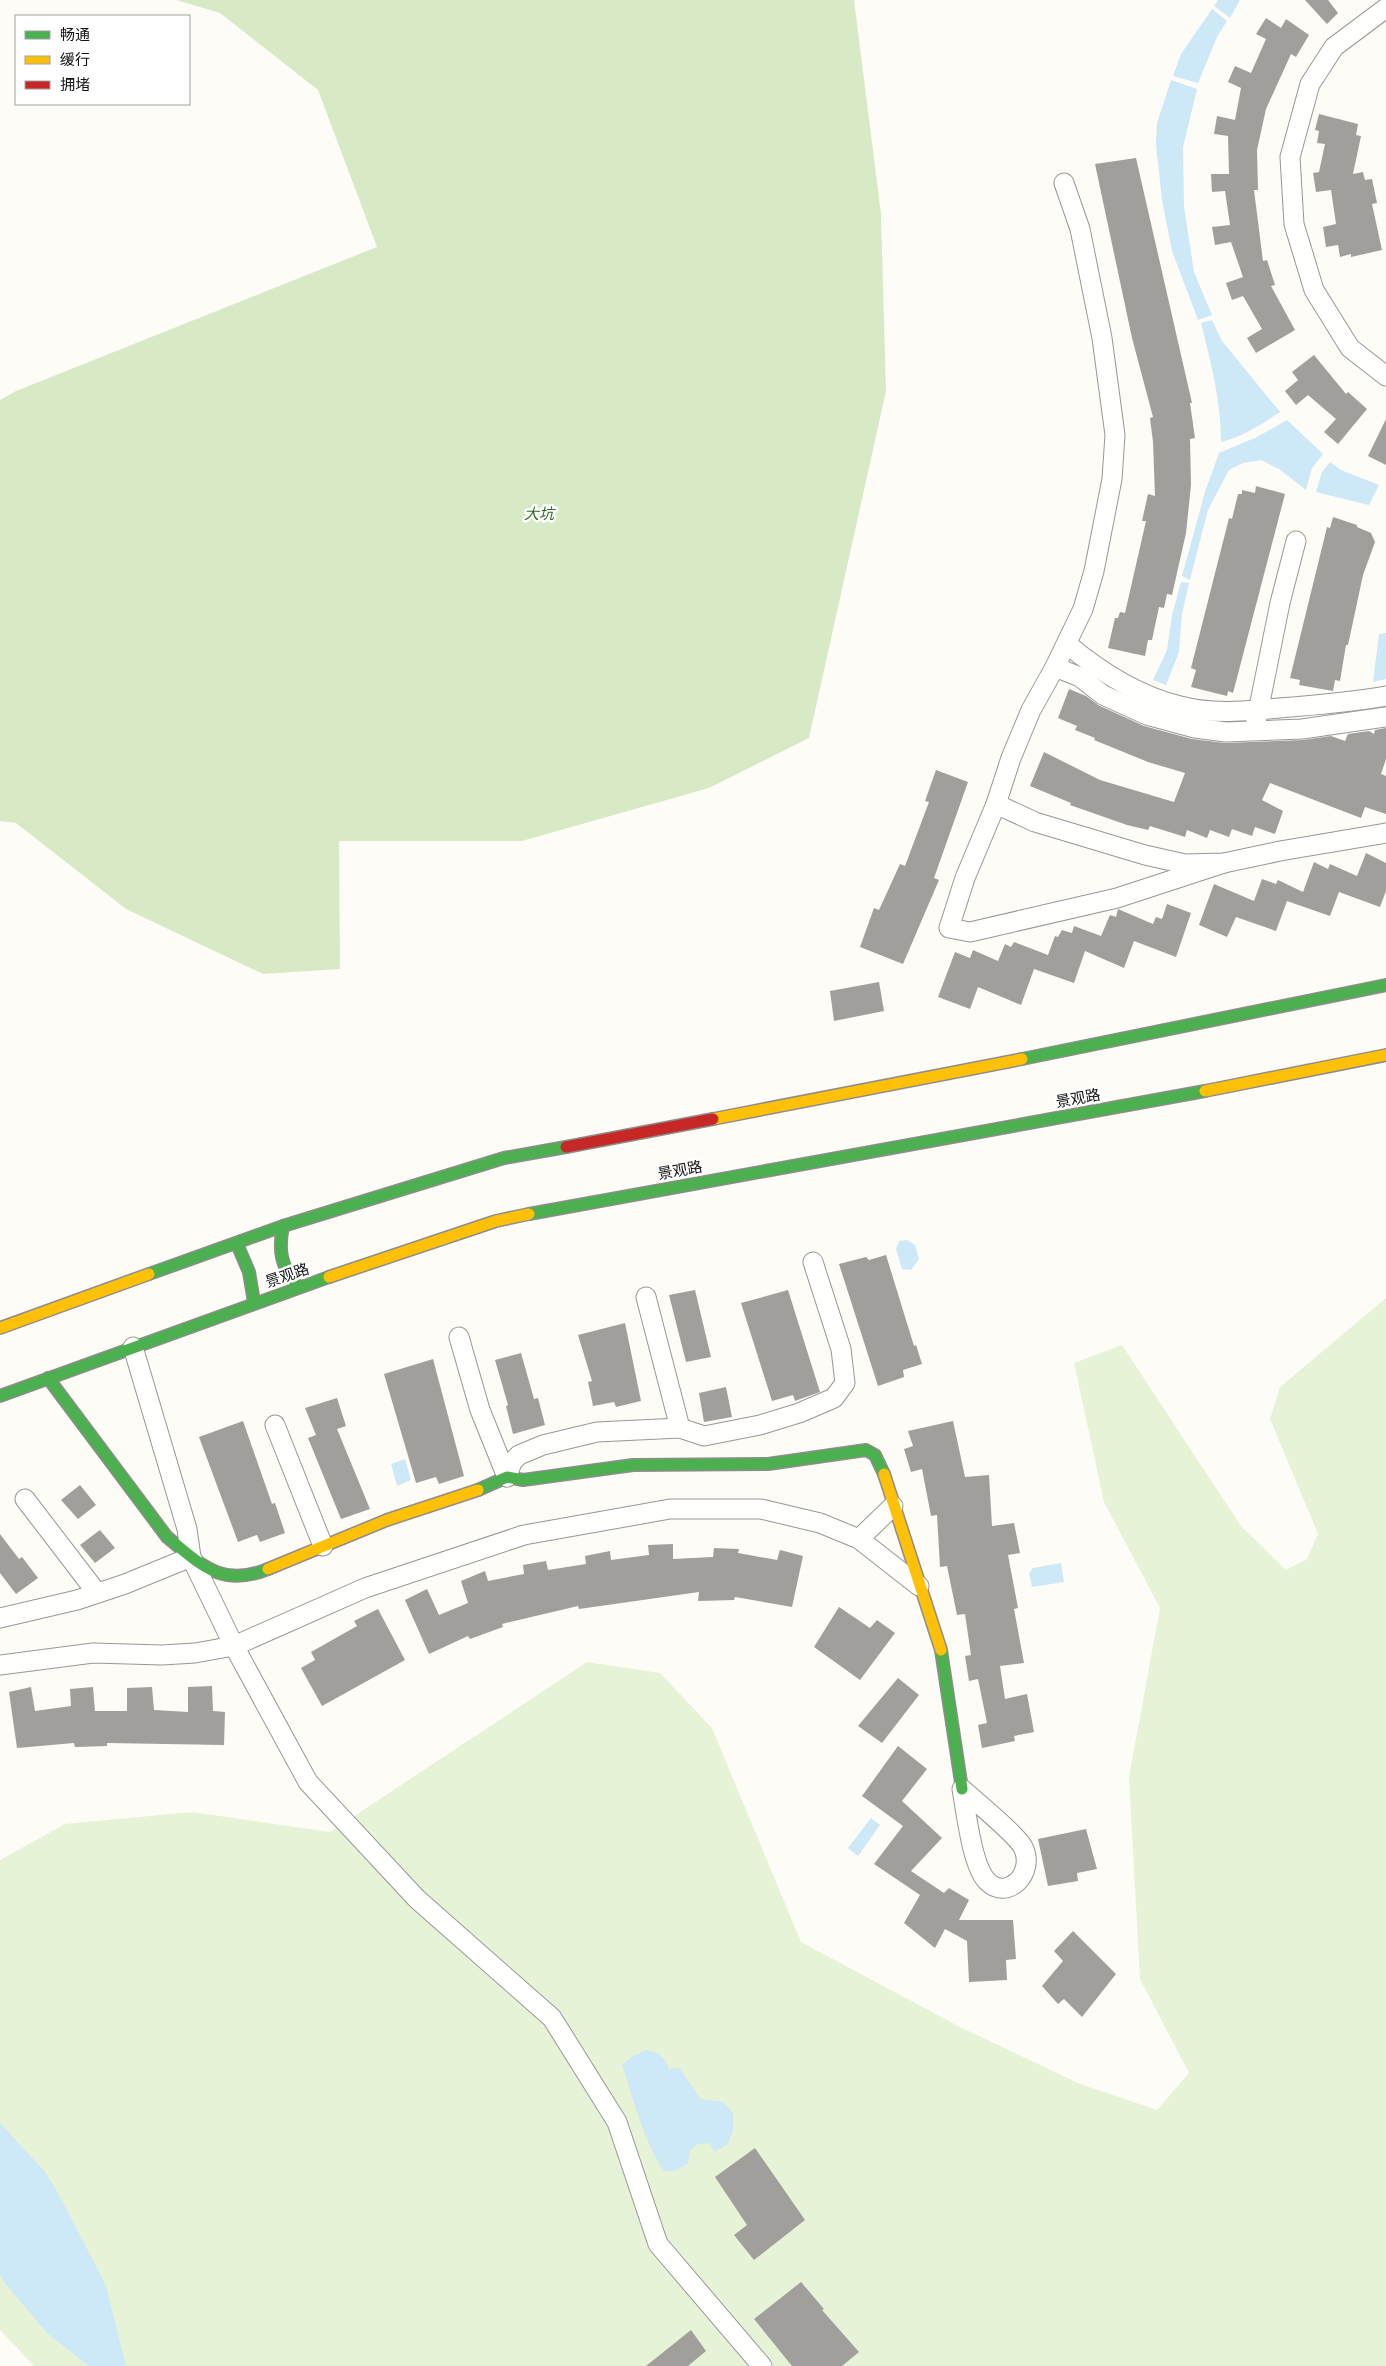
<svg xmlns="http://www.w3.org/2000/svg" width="1386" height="2366" font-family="Lora,'Noto Sans SC',serif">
<rect width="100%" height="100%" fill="#fdfcf7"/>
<path fill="#e7f3d7" d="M1386,1298V2366H34L0,2330V1860L65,1824L192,1812L330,1832L587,1662L660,1673L712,1728L801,1942L960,2027L1080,2084L1157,2110L1189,2073L1140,1979L1129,1777L1160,1608L1104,1502L1074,1363L1122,1345L1241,1526L1286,1570L1307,1559L1318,1534L1270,1419L1280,1387Z"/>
<path fill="#d8eac5" d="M176,0H854L881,214L886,391L809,738L709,788L522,841H339L340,969L263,974L126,909L16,823L0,821V400L16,391L377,247L318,90L220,13Z"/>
<g fill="#cde8f7">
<path d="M1218,0H1240L1230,18L1214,6Z"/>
<path d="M1212,9L1227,21L1217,37L1198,83L1173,76L1181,54Z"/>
<path d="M1171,80L1197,89L1183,147L1184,207L1194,272L1212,315L1198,320L1172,251L1162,200L1156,145L1157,123Z"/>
<path d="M1212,320L1222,341L1280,412C1260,425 1244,436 1221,442C1221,401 1211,363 1201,323Z"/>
<path d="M1287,420L1323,454L1312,468L1306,490L1279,469L1261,460L1243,463L1229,470L1208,510L1190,580L1182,576L1205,492L1219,453L1257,437Z"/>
<path d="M1330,462L1341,470L1379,485L1369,505L1316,492L1322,472Z"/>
<path d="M1181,582L1189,583L1182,614L1179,652L1166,685L1153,680L1167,650L1172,615Z"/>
<path d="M1386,633V679L1373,682L1379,634Z"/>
<path d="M907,1240L915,1245L919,1259L911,1270L902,1269L896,1249L899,1241Z"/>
<path d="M405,1459L411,1480L397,1486L391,1464Z"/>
<path d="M1061,1563L1064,1582L1032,1587L1029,1573L1033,1568Z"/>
<path d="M871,1818L880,1825L858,1856L848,1848Z"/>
<path d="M647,2050C659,2052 665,2058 669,2069L679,2068L701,2099L723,2102L733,2113V2131L727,2145L714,2152L710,2143L698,2144L690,2150L688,2164L674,2171H664C643,2139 634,2101 622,2065L633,2056Z"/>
<path d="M0,2123L46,2173L64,2204L106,2286L126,2366H89L47,2333L4,2282L0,2274Z"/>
</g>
<g fill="#a19f9c">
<path d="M1305,0H1328L1338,13L1327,24Z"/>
<path d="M1266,18L1281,28L1286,19L1309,35L1296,57L1291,54L1266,109L1257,150L1258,190H1254L1263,261L1267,260L1275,285L1271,286L1295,330L1256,353L1247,338L1262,329L1243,296L1232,300L1226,283L1243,277L1231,242L1215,245L1212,227L1230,225L1225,191L1212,192L1211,174H1229L1228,136L1214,134L1217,116L1235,120L1241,88L1228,82L1235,66L1251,73L1266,39L1256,34Z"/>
<path d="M1319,114L1358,124L1356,135L1361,136L1353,174L1363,172L1365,180L1372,179L1377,203L1372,204L1382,250L1351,257V254L1340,257L1338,245L1326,247L1323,227L1336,224L1331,190L1316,192L1313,173L1319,172L1325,144L1317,143L1319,131L1315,130Z"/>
<path d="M1136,158L1192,403H1190L1195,438L1190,439L1191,485L1186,533L1172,595L1167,594L1164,608L1159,607L1152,640H1148L1145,656L1108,648L1115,618H1118L1120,612L1125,613L1146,521H1142L1148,494L1155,496L1153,442L1150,418L1153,417L1132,338L1095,164Z"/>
<path d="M1314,355L1346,394L1348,392L1367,409L1338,444L1324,432L1336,419L1308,395L1296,405L1285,391L1298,380L1292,372Z"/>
<path d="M1386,419V465L1368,456Z"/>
<path d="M1256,486L1285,494L1233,693L1228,691L1227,696L1191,687L1196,670L1191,668L1229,518L1232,519L1238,494H1242V490L1255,493Z"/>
<path d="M1333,517L1357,525V527L1371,533L1375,542L1363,575L1348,645H1346L1340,681L1335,680L1333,691L1299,685L1300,680L1290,678L1327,527L1330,528Z"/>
<path d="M1069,689L1086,696L1098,705L1144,726L1192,739L1225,743L1303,740L1331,736L1345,741L1348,734L1369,731L1374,734L1375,730L1386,728V759L1381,774L1386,776V814L1365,807L1361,818L1270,783L1262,800L1283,811L1275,834L1255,827L1252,836L1232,829L1229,837L1210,830L1207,838L1187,830L1185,837L1150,826L1148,830L1127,825L1070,805L1071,803L1030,786L1044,752L1100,780L1174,802L1185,773L1148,762L1094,740L1095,738L1075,730L1077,726L1058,718Z"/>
<path d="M936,770L968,782L934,878L939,880L903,964L860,947L874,908L879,910L900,864L905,866L929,802L925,801Z"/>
<path d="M1366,853L1386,863V891L1380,907L1339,892L1330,916L1287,901L1276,931L1236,917L1227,937L1199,925L1214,884L1254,901L1262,879L1276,884L1278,880L1303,892L1314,862L1328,869L1330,864L1357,876Z"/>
<path d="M1167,904L1191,913L1176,957L1134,941L1124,968L1085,951L1074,983L1034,969L1021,1005L978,987L970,1009L938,997L955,952L970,958L973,950L998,961L1005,944L1011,947L1014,942L1048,955L1055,936L1058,937L1062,930L1072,933L1074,926L1101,936L1110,915L1116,917L1118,909L1153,924L1156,917L1162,919Z"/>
<path d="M879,982L884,1011L834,1021L830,991Z"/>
<path d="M886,1255L914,1346L916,1345L922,1364L903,1370L904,1377L878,1386L839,1264L866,1257L869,1260Z"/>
<path d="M695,1290L711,1357L686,1362L669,1295Z"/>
<path d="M788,1290L820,1392L795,1401L793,1395L772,1401L741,1303Z"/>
<path d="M625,1323L641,1401L616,1407L614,1402L593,1406L588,1382L592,1381L578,1335Z"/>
<path d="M521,1353L534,1399L538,1398L545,1425L513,1434L506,1406L508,1405L495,1360Z"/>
<path d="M433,1359L464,1476L439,1484L436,1477L416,1483L384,1374Z"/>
<path d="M726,1387L732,1417L704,1422L699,1393Z"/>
<path d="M337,1398L346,1426L337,1429L370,1509L341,1519L308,1438L316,1435L305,1408Z"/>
<path d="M243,1421L272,1504L275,1503L285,1533L260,1542L257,1535L238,1542L199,1437Z"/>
<path d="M953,1421L965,1477L989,1475L992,1526L1014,1523L1020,1553L1008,1555L1018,1608L1014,1609L1024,1663L1000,1666L1005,1699L1027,1694L1034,1732L1014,1736L1015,1741L982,1748L978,1725L987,1723L978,1679L969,1681L965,1656L971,1655L965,1614L957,1615L947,1566L940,1567L937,1515L931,1516L922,1469L911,1472L904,1449L913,1446L908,1431Z"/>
<path d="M80,1485L96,1505L78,1519L61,1500Z"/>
<path d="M100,1530L115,1548L95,1563L80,1545Z"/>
<path d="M0,1534L19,1559L22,1557L38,1578L16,1594L0,1573Z"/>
<path d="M673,1544V1559L713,1557L714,1548L739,1549L738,1553L777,1560L780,1550L803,1556L792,1607L735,1597L734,1600L698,1601L699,1592L579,1609L578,1606L502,1624L503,1627L470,1639L468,1636L429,1654L405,1600L427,1589L439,1615L468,1603L461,1581L485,1571L488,1581L524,1574L523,1565L546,1561L548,1570L586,1564L585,1556L610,1551L611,1560L649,1555L648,1545Z"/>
<path d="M839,1607L870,1628L877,1620L895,1633L860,1680L814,1647Z"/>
<path d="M378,1609L405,1660L322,1706L301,1668L315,1660L311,1652L357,1626L354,1621Z"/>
<path d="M898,1678L919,1695L882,1743L858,1726Z"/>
<path d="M212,1686L213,1711L225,1712L224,1745L107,1743V1746L75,1747L74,1743L17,1748L9,1692L31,1687L35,1711L71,1706L70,1689L93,1687L95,1711H127V1688L152,1687L154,1710L188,1712V1687Z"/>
<path d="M898,1746L927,1769L902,1801L942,1838L911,1871L944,1893L949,1888L969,1900L959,1920H1013L1016,1959L1006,1960L1007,1980L969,1982L967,1941L945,1929L935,1948L904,1923L920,1895L874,1864L903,1826L862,1796Z"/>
<path d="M1086,1829L1097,1869L1077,1873L1078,1881L1048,1886L1038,1839Z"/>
<path d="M1073,1931L1116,1974L1082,2017L1064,1999L1058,2004L1042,1986L1063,1961L1054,1951Z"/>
<path d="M755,2148L805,2220L754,2260L734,2235L747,2225L715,2177Z"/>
<path d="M801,2282L824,2309L822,2310L859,2352L842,2366H792L754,2319Z"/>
<path d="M691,2330L706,2351L688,2366H646Z"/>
</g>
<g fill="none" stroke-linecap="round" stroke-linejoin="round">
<defs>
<g id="street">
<path d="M1386,8L1334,47L1310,84L1290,157L1294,224L1314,290L1350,348L1386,376"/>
<path d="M1067,644C1099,671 1139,696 1180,706C1213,715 1247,711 1279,708C1315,705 1351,702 1386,696"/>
<path d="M1055,667L1083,609L1094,571L1112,479L1115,435L1102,338L1080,229L1064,183"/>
<path d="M1256,722L1280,603L1296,541"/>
<path d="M996,804L1035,822L1145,855L1185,864L1224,863L1280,851L1386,833"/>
<path d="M1224,863L1117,898L970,932L949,928L965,878L996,804L1011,758L1031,710L1055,667L1080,677L1103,695L1147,715L1195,728L1226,732L1302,729L1386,717"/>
<path d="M646,1297L680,1428"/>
<path d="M459,1337L480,1410L507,1477"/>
<path d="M133,1347L187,1529L191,1557L234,1646L308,1782L417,1899L552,2018L617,2122L658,2244L762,2366"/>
<path d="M275,1425L323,1546"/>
<path d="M507,1477L512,1462L519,1455L543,1445L597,1432L680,1428L704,1436L760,1425L799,1413L834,1398L845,1383L841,1349L813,1262"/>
<path d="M25,1499L97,1593"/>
<path d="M859,1539L893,1506"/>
<path d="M0,1618L77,1600L125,1584L191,1557"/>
<path d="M0,1665L93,1653L162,1655L195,1653L234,1646L365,1588L524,1535L670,1509H761L820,1523L859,1539L919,1586"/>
<path d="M962,1789C975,1801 1016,1834 1023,1847C1036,1873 1007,1902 987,1881C972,1866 966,1811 962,1789Z"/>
</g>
<g id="fast">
<path d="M1022,1059L1386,985"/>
<path d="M529,1214L1205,1091"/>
<path d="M283,1226C278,1251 281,1267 298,1287"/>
<path d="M237,1244L249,1272L254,1302"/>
<path d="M149,1274L283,1226L504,1158L566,1147"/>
<path d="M48,1378L167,1537C201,1565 222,1588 268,1569"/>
<path d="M0,1396L329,1277"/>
<path d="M478,1490L507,1477L523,1480L633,1465L768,1464L866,1450L875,1455L884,1474"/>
<path d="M941,1650L962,1789"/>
</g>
<g id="slow">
<path d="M1205,1091L1386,1055"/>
<path d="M713,1119L1022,1059"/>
<path d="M329,1277L496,1221L529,1214"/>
<path d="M0,1328L149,1274"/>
<path d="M884,1474L941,1650"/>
<path d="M268,1569L387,1520L478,1490"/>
</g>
<path id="jam" d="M566,1147L713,1119"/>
</defs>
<use href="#street" stroke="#979795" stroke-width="21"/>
<use href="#fast" stroke="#8e8d8b" stroke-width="14"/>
<use href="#slow" stroke="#8e8d8b" stroke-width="14"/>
<use href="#jam" stroke="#8e8d8b" stroke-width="14"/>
<use href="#street" stroke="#fffffe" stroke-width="19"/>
<use href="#fast" stroke="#4caf50" stroke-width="11"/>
<use href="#slow" stroke="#ffc107" stroke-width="11"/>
<use href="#jam" stroke="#c62828" stroke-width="11"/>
</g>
<g text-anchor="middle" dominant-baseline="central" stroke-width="5" stroke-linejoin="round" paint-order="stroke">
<g font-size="15" font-style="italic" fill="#2f6b1f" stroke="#fff">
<text x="539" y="513">大坑</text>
</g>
<g font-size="15" fill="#111" stroke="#fff">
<text transform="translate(1078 1098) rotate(-10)">景观路</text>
<text transform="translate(680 1170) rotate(-10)">景观路</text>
<text transform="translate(287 1275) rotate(-19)">景观路</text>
</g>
</g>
<rect x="15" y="15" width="175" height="90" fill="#ffffff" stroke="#a0a0a0"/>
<rect x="25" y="31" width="25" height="8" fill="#4caf50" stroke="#a0a0a0"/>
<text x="60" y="40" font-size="15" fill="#111111">畅通</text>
<rect x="25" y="56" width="25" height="8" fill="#ffc107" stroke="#a0a0a0"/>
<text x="60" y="65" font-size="15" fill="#111111">缓行</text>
<rect x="25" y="81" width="25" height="8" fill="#c62828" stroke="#a0a0a0"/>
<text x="60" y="90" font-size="15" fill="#111111">拥堵</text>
</svg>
